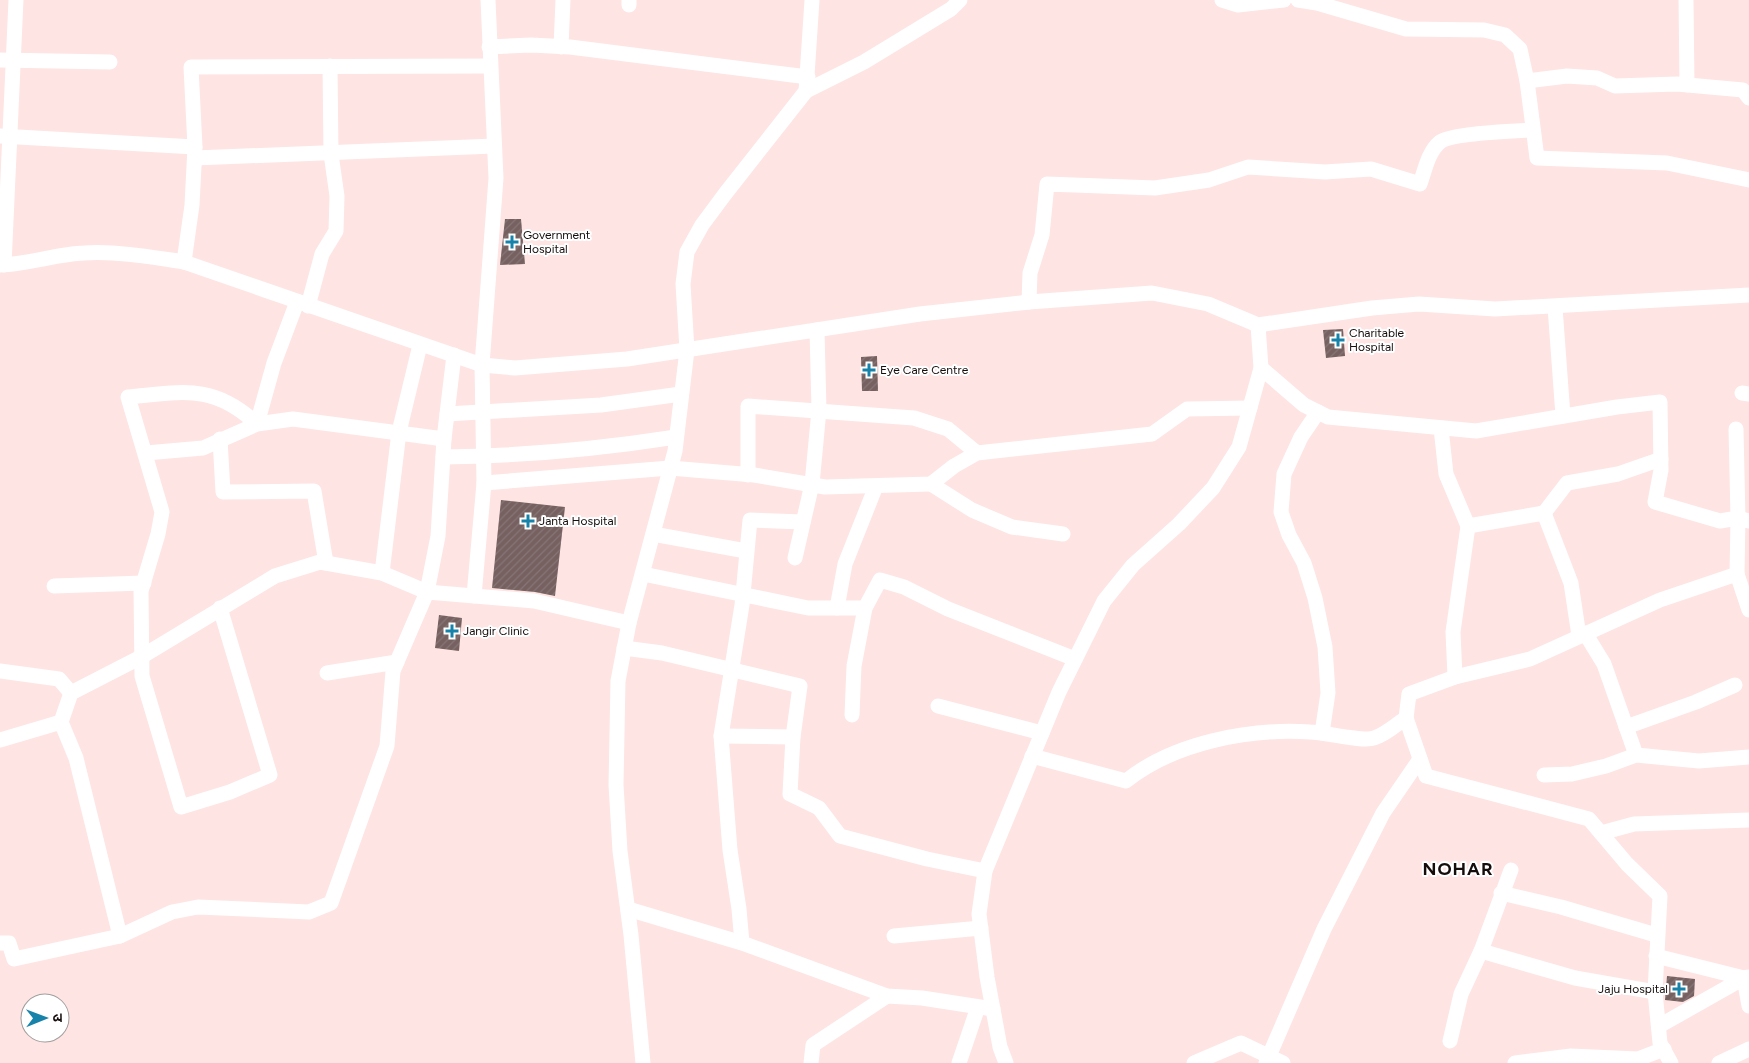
<svg xmlns="http://www.w3.org/2000/svg" width="1749" height="1063" font-family="Figtree,'Noto Sans Devanagari',sans-serif">
<defs>
<pattern id="building-hatch" width="6" height="6" patternUnits="userSpaceOnUse" patternTransform="scale(1.25)"><rect width="6" height="6" fill="#766060"/><path d="M-1 1l2-2M0 6l6-6M5 7l2-2" fill="none" stroke="#877676"/></pattern>
</defs>
<rect width="100%" height="100%" fill="#fee4e3"/>
<g fill="url(#building-hatch)">
<path d="M505,219H521L525,264L500,265Z"/>
<path d="M1343,329L1345,356L1326,358L1323,330Z"/>
<path d="M877,356L878,391H862L861,357Z"/>
<path d="M501,500L565,507L555,596L535,592L492,588Z"/>
<path d="M439,615L462,618L459,651L435,648Z"/>
<path d="M1667,976L1695,979L1694,996L1683,1002L1665,1000Z"/>
</g>
<g fill="none" stroke-linecap="round" stroke-linejoin="round">
<g stroke="#fff" stroke-width="15">
<path d="M1222,0L1238,5L1284,0"/>
<path d="M1298,0L1317,3L1406,29L1484,30L1505,35L1520,49L1527,81L1567,76L1597,78L1615,86L1677,84L1743,90L1749,98"/>
<path d="M1686,0L1687,85"/>
<path d="M629,5V0"/>
<path d="M489,47L531,45L570,47L808,77"/>
<path d="M561,47L563,0"/>
<path d="M0,60L110,62"/>
<path d="M1527,81L1537,158L1667,163L1749,180"/>
<path d="M806,91L864,62L951,9L960,0"/>
<path d="M0,136L195,147"/>
<path d="M195,158L494,146"/>
<path d="M184,262L192,205L195,147L191,67L490,66"/>
<path d="M0,265C29,264 57,254 84,253C117,251 151,257 184,262L482,365L515,368L627,359L920,314L1029,302L1152,293L1208,304L1258,325L1372,308L1419,304L1495,309L1749,295"/>
<path d="M4,265L16,0"/>
<path d="M1029,302L1030,273L1042,235L1047,184L1155,188L1209,180L1248,167L1325,172L1371,169L1420,184C1425,170 1428,152 1440,142C1452,133 1515,131 1533,130"/>
<path d="M308,306L322,254L336,231L337,196L331,154L330,66"/>
<path d="M1555,307L1563,416"/>
<path d="M1261,368L1304,405L1328,417L1476,431L1617,407L1660,402L1661,470L1655,502L1720,521L1738,518L1749,521"/>
<path d="M1742,393L1749,394"/>
<path d="M1318,412L1301,437L1284,474L1281,512L1289,535L1304,563L1315,598L1325,647L1328,693L1322,733"/>
<path d="M447,414L601,405L681,394"/>
<path d="M1441,428L1446,474L1468,526L1544,513L1567,483L1618,474L1661,459"/>
<path d="M220,439L223,492L314,491L326,563"/>
<path d="M146,453L203,448L257,424L293,419L444,439"/>
<path d="M443,457C521,456 599,449 676,437"/>
<path d="M748,475V406L914,418L948,429L977,453"/>
<path d="M484,483L670,468L754,475L825,487L931,484L954,466L977,453L1152,434L1187,409L1250,408"/>
<path d="M931,484L972,510L1012,527L1063,534"/>
<path d="M1544,513L1571,583L1579,636"/>
<path d="M653,534L746,551"/>
<path d="M795,558L812,484L819,410L817,330"/>
<path d="M382,573L399,432L420,345"/>
<path d="M643,574L808,608H865"/>
<path d="M1737,574L1749,610"/>
<path d="M54,586L144,583"/>
<path d="M474,596L484,483L482,365L496,178L488,0"/>
<path d="M220,608L270,775L230,792L181,807L142,676L141,591L158,534L162,512L128,397C183,392 213,383 257,424L274,363L297,302"/>
<path d="M837,608L845,564L876,486"/>
<path d="M1585,633L1604,664L1636,755"/>
<path d="M624,648L662,653L800,686L793,737L790,794L819,808L840,836L927,859L985,871"/>
<path d="M0,671L59,679L71,693"/>
<path d="M327,673L397,662"/>
<path d="M1455,677L1453,632L1468,526"/>
<path d="M938,706L1042,733"/>
<path d="M852,715L854,666L865,608L880,580L904,587L948,609L1075,659"/>
<path d="M1406,718L1426,776L1589,819L1627,864L1660,896L1655,992L1660,1043L1671,1063"/>
<path d="M61,722L76,758L120,936"/>
<path d="M1626,727L1696,702L1735,685"/>
<path d="M721,736L793,737"/>
<path d="M0,740L61,722L71,693L141,657L275,576L320,562L382,573L427,592L534,601L629,623"/>
<path d="M1032,756L1126,781C1173,743 1249,728 1310,732C1324,732 1363,742 1374,738C1385,735 1397,724 1406,718L1409,694L1455,677L1530,659L1660,600L1737,574L1738,518L1736,429"/>
<path d="M1544,775L1572,774L1606,766L1636,755L1699,761L1749,757"/>
<path d="M1601,833L1634,824L1749,820"/>
<path d="M1501,893L1561,907L1656,935"/>
<path d="M628,909L742,943L887,996L922,998L993,1009"/>
<path d="M894,936L981,928"/>
<path d="M0,943H9L14,959L120,936L172,912L198,907L309,912L331,903L387,746L393,671L427,592L438,536L444,439L454,355"/>
<path d="M742,943L739,909L730,850L721,736L742,605L750,520L803,522"/>
<path d="M1481,951L1575,978L1655,992"/>
<path d="M1656,956L1744,978L1748,977"/>
<path d="M1659,1026L1744,978L1749,1006"/>
<path d="M1450,1041L1461,994L1481,951L1511,870"/>
<path d="M643,1063L631,935L620,851L616,785L618,681L629,623L675,451L687,350L683,284L687,252L702,225L725,194L806,91L812,0"/>
<path d="M811,1063L813,1045L887,996"/>
<path d="M959,1063L978,1007"/>
<path d="M1006,1063L1000,1047L987,977L979,914L985,871L1059,692L1104,601L1133,565L1179,524L1213,488L1239,447L1261,368L1258,325"/>
<path d="M1194,1063L1241,1043L1283,1063"/>
<path d="M1266,1063L1324,929L1383,813L1420,759"/>
<path d="M1515,1063L1571,1056L1638,1059L1664,1049"/>
<path d="M1719,1063L1749,1049"/>
</g>
</g>
<g fill="#1783ab" stroke="#fff" stroke-width="2">
<path d="M509.5 234.5h5v5h5v5h-5v5h-5v-5h-5v-5h5z"/>
<path d="M1335.5 332.5h5v5h5v5h-5v5h-5v-5h-5v-5h5z"/>
<path d="M866.5 362.5h5v5h5v5h-5v5h-5v-5h-5v-5h5z"/>
<path d="M525.5 513.5h5v5h5v5h-5v5h-5v-5h-5v-5h5z"/>
<path d="M449.5 623.5h5v5h5v5h-5v5h-5v-5h-5v-5h5z"/>
<path d="M1676.5 981.5h5v5h5v5h-5v5h-5v-5h-5v-5h5z"/>
</g>
<g text-anchor="middle" dominant-baseline="central" stroke-width="4" stroke-linejoin="round" paint-order="stroke">
<g font-size="12" fill="#150c0c" stroke="#fff" text-anchor="start">
<text x="523" y="235">Government<tspan x="523" dy="14">Hospital</tspan></text>
<text x="1349" y="333">Charitable<tspan x="1349" dy="14">Hospital</tspan></text>
<text x="880" y="370">Eye Care Centre</text>
<text x="539" y="521">Janta Hospital</text>
<text x="463" y="631">Jangir Clinic</text>
<text x="1668" y="989" text-anchor="end">Jaju Hospital</text>
</g>
<g font-size="18" font-weight="bold" letter-spacing="1" fill="#150c0c" stroke="#fff">
<text x="1458" y="869">NOHAR</text>
</g>
</g>
<g transform="translate(45 1018) rotate(89)"><circle r="24" fill="#ffffff" stroke="#a19e9e"/>
<path d="M0-4L9 19L0 12L-9 19Z" fill="#1783ab"/>
<text y="-8" font-size="14" font-weight="bold" text-anchor="middle" fill="#150c0c">उ</text>
</g>
</svg>
